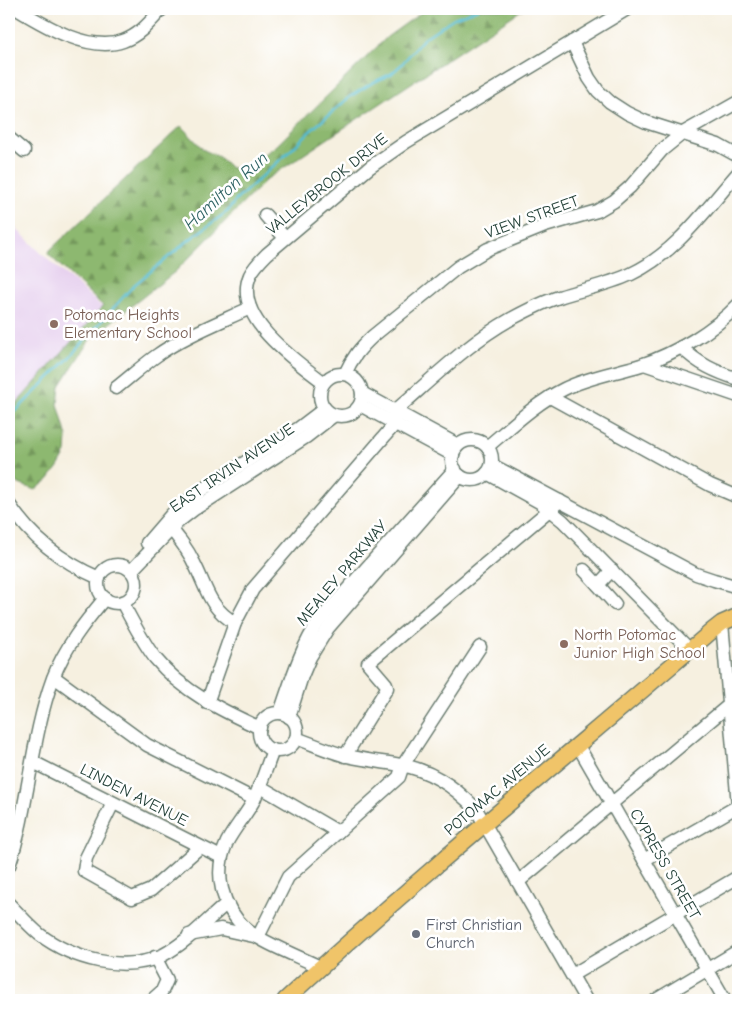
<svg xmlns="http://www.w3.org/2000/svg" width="747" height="1009" font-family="'Comic Neue',sans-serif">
<defs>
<pattern id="forest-firs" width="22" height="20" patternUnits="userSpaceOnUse" patternTransform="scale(1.25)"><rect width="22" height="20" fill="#8db86f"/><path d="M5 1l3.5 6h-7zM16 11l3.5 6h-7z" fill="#73975c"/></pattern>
</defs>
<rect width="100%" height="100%" fill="#fff"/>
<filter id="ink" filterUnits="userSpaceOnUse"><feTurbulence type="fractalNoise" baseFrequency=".02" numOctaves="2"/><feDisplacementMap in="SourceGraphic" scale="10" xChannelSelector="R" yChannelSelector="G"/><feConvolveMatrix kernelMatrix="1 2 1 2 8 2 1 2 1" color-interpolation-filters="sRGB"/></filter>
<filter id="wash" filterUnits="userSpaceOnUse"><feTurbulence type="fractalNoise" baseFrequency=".0096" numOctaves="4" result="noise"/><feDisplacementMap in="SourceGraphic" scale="20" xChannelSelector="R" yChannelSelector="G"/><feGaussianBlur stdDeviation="1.12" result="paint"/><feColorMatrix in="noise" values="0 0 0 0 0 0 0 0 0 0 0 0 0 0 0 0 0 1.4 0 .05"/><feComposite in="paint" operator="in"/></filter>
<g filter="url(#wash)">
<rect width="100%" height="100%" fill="#f6f0e0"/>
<path fill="#e7d2ef" d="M9,221L41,253L109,313L9,415Z"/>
<path fill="url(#forest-firs)" stroke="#567a52" d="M426,9H523L267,179L176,271L91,338L60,386L58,404L67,437L66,453L58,467L48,480L35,490L19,484L9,476V412L103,306L47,253L181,126L204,150L219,157L231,168L249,165L276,146L387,37Z"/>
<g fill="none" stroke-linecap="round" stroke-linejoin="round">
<path stroke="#55bdd3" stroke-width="2.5" d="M9,415L17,410L67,360L134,285L194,236L228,211L235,201L292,149L309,132L351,96L372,83L391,74L401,65L424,38L454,18L478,9"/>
</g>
</g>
<g filter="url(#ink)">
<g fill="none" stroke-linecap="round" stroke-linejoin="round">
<defs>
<g id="minor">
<path d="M17,9C45,26 90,53 123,41C140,35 150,22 162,9"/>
<path d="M572,42L589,78L598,91L610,102L627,113L646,122L718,145L738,156"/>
<path d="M9,138L24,151"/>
<path d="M265,215L285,238"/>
<path d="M681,347C698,364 716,372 738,379"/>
<path d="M644,364L738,396"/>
<circle cx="341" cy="395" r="21"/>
<path d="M345,374C352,358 360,348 373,336L458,267L488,249L545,226L597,211L614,201L630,187L662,150L683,133L738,102"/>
<path d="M323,382C295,360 232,318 250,275C254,267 261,260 267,254L370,167L406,142L627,9"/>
<path d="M116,388C130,377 142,366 156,356C184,336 218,323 250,308"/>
<path d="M362,393L458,445"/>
<path d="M550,397L710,485L738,497"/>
<path d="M360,405L453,455"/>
<circle cx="472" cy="460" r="20"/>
<path d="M488,446C512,426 536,403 564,389C588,377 615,373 641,365C676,353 713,331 738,305"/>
<path d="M492,465L696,574L714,580L738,587"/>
<path d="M487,473L541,503L563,521L690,650"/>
<path d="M9,504C31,538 62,562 99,578"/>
<path d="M167,524C177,536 187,548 194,563C207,588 208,607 235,623"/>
<path d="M147,543L172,514L200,491L299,428L324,409"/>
<circle cx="117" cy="584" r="19"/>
<path d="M584,570L598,585"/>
<path d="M612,570L598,585L615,604"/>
<path d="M131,571L179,521L193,510L306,437L333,416"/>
<path d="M122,602C132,621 142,641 155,658C183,692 221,710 260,728"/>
<path d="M722,623L738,805"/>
<path d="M54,677L147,745L254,799"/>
<path d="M207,703L235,623L253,589L395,424V411C432,379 468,343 511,319C526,311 543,302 559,297C583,289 608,285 631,274C676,253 706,209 738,173"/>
<path d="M280,713C291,682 300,649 319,621L455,469"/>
<circle cx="278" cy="732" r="19"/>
<path d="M289,717L302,676L310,657L328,628L460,476"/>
<path d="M296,738C313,744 330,752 347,756C365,760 383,762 401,765C431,770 455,787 476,809L586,1000"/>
<path d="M577,744L725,1000"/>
<path d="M273,750C267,766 261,784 254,800C246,815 235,827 227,842C213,873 221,906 246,929C262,943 300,957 320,967"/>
<path d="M345,756L387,688L386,684L368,663L560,501"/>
<path d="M33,762L221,857"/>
<path d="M259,786L338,832"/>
<path d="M113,803L86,858L84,871L132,898L151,890L200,847"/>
<path d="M644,860L738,806"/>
<path d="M9,866C29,805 31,738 53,678C65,647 85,622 105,598"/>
<path d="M518,882L729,705"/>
<path d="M9,904C19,914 28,925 39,934C72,959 124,974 163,955C186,943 206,921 226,904"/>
<path d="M189,935L221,929L258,937L288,877L399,777L403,765L480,647"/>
<path d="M572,975L738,877"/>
<path d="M152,1000L162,991L167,980L155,957"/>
<path d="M656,1000L738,951"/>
</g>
<path id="major" d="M285,1000C424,872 570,753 713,630L722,623L738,616"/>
</defs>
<use href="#minor" stroke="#6a7c70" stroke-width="15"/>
<use href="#major" stroke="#6a7c70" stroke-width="18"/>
<use href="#minor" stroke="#fff" stroke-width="12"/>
<use href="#major" stroke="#f0c469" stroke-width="15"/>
</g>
</g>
<g fill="#8d6e63" stroke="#fff" stroke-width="2">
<circle cx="54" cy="324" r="5"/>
<circle cx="564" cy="644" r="5"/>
</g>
<circle fill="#6b7280" stroke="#fff" stroke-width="2" cx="416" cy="934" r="5"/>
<g text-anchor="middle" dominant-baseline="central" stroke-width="5" stroke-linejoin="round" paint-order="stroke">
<g font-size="16" fill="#1f3d34" stroke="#fff">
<text transform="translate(327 184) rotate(-39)">VALLEYBROOK DRIVE</text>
<text transform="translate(532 217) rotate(-20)">VIEW STREET</text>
<text transform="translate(232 468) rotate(-34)">EAST IRVIN AVENUE</text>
<text transform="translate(342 573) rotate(-50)">MEALEY PARKWAY</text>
<text transform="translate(497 790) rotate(-40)">POTOMAC AVENUE</text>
<text transform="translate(134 795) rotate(27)">LINDEN AVENUE</text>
<text transform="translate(665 864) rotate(60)">CYPRESS STREET</text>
</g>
<g font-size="16" fill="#785e54" stroke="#fff" text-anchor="start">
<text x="64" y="315">Potomac Heights<tspan x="64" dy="18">Elementary School</tspan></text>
<text x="574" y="635">North Potomac<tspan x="574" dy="18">Junior High School</tspan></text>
</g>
<g font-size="16" fill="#5b616d" stroke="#fff" text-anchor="start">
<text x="426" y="925">First Christian<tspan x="426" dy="18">Church</tspan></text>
</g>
<g font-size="18" font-style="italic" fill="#2f6364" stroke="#fff">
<text transform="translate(226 191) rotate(-42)">Hamilton Run</text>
</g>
</g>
<rect width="747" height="1009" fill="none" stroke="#fff" stroke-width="30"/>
</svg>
